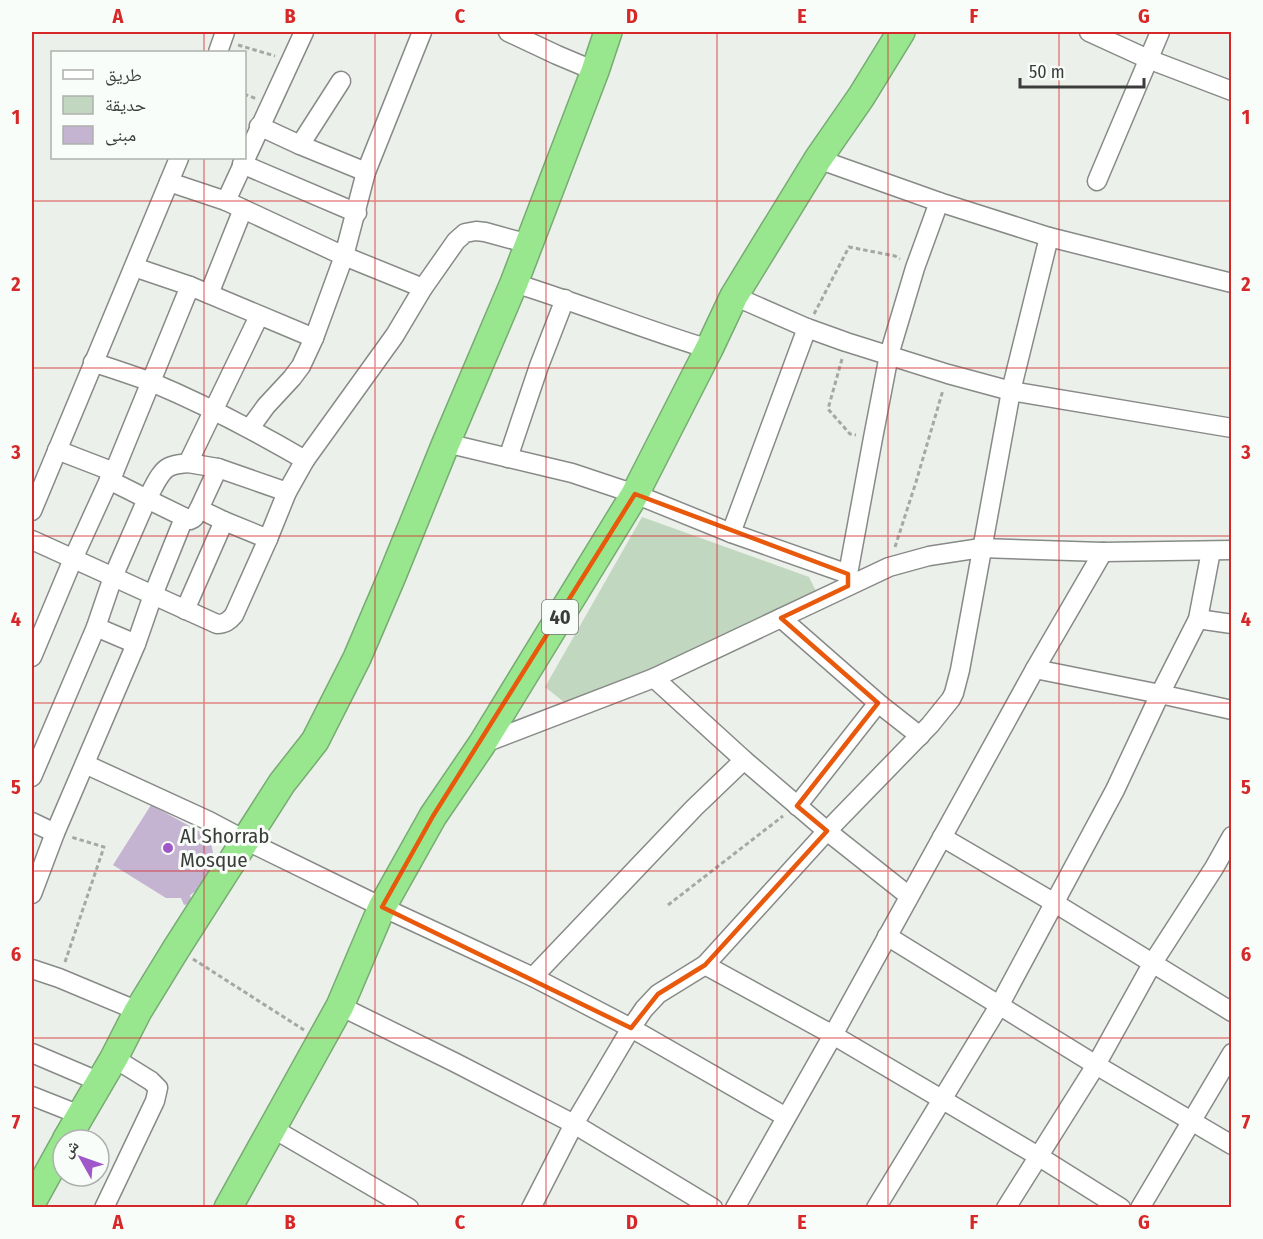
<svg xmlns="http://www.w3.org/2000/svg" width="1263" height="1239" font-family="'Fira Sans Condensed','Noto Naskh Arabic',sans-serif">
<rect width="100%" height="100%" fill="#ecf0eb"/>
<path fill="#c2d7bf" d="M642,517L809,577L818,595L574,710L545,687Z"/>
<path fill="#c4b3d1" d="M151,805L206,835L211,843L213,853V865L209,875L199,889L190,895L192,903L184,905L181,898H166L113,865Z"/>
<g fill="none" stroke-linecap="round" stroke-linejoin="round">
<defs>
<g id="minor">
<path d="M508,32L557,55L595,71"/>
<path d="M1089,32L1148,59L1232,91"/>
<path d="M218,52L225,32"/>
<path d="M259,126L300,145L366,172"/>
<path d="M300,145L341,81"/>
<path d="M818,159L939,202L1049,237L1232,283"/>
<path d="M242,164L357,213"/>
<path d="M1097,181L1160,32"/>
<path d="M169,182L226,201L344,256L423,288"/>
<path d="M226,201L304,32"/>
<path d="M134,267L190,286L314,338"/>
<path d="M514,283C579,303 643,329 709,349"/>
<path d="M209,294L243,209"/>
<path d="M734,296L807,328L846,342L948,374L1011,391L1232,428"/>
<path d="M259,316L188,463L218,468L287,492"/>
<path d="M93,362C113,369 132,375 151,382C204,404 255,431 305,460"/>
<path d="M250,428L266,406L292,378L301,366L314,338L344,256L366,172L422,32"/>
<path d="M446,443L572,473L635,494L731,533L848,574"/>
<path d="M57,450L114,472"/>
<path d="M508,458L539,366L565,299"/>
<path d="M109,480L147,499C153,489 159,472 169,467C175,464 182,464 188,463"/>
<path d="M199,509L218,468"/>
<path d="M32,511L179,158"/>
<path d="M731,533L807,328"/>
<path d="M32,540L217,624C225,624 229,621 234,615L268,539L287,492L305,460L395,335L423,288L456,241L465,233L476,231L485,232L529,244"/>
<path d="M848,584V574L873,438L889,355L915,268L939,202"/>
<path d="M185,610L224,521"/>
<path d="M781,618L878,703L920,736"/>
<path d="M1198,619L1232,624"/>
<path d="M96,627L136,644"/>
<path d="M32,657L73,559L109,480L114,472L190,286"/>
<path d="M1035,669L1160,694L1232,710"/>
<path d="M654,678L744,760L827,831L909,896"/>
<path d="M482,744L654,678L889,567L929,556L981,548L1103,552L1232,550"/>
<path d="M85,764L209,821L245,840L382,907L533,977L631,1028L786,1117"/>
<path d="M32,777L96,627L113,577L147,499L190,520L194,518L199,509L224,521L268,539"/>
<path d="M797,806L878,703"/>
<path d="M32,822L55,833"/>
<path d="M942,837L1053,902L1232,1012"/>
<path d="M32,894L55,833L136,644L153,595L184,518"/>
<path d="M887,936L1096,1065L1232,1145"/>
<path d="M705,965L833,1035L1038,1156L1121,1208"/>
<path d="M32,969L59,978L138,1011"/>
<path d="M533,977L694,808L744,760"/>
<path d="M340,1006L454,1062L574,1124L713,1208"/>
<path d="M32,1053L100,1082"/>
<path d="M32,1096L80,1115"/>
<path d="M272,1128L409,1208"/>
<path d="M104,1208L155,1101L158,1088L151,1081L114,1058"/>
<path d="M531,1208L574,1124L631,1028L644,1009L658,994L705,965L827,831L930,725L951,699L954,693L960,670L1011,391L1049,237"/>
<path d="M735,1208L833,1035L1035,669L1103,552"/>
<path d="M876,1208L999,1006L1115,790L1160,694L1198,619L1211,551"/>
<path d="M1006,1208L1096,1065L1152,964L1214,868L1232,836"/>
<path d="M1140,1208L1232,1053"/>
</g>
<g id="highway">
<path d="M66,1140L114,1058L138,1011L176,949L282,783L315,741L357,658L392,576L446,443L514,283L595,71L608,32"/>
<path d="M32,1202L63,1146"/>
<path d="M228,1208L340,1006L382,907L433,816L482,744L635,494L709,349L734,296L818,159L861,97L901,32"/>
</g>
</defs>
<use href="#minor" stroke="#878a87" stroke-width="21"/>
<use href="#highway" stroke="#77ab72" stroke-width="30"/>
<g stroke="#a5a8a4" stroke-width="3" stroke-dasharray="4.5 3" stroke-linecap="butt">
<path d="M238,45L275,56"/>
<path d="M244,94L257,99"/>
<path d="M814,314L849,247L895,256L900,259"/>
<path d="M842,359L828,409L850,434L856,435"/>
<path d="M895,547L916,482L943,390"/>
<path d="M668,905L783,816"/>
<path d="M193,959L304,1030"/>
<path d="M65,962L104,847L71,837"/>
</g>
<use href="#minor" stroke="#fff" stroke-width="18"/>
<use href="#highway" stroke="#98e78f" stroke-width="27"/>
</g>
<path fill="none" stroke="#e8590c" stroke-width="4.5" stroke-linejoin="round" d="M635,494L848,574V586L781,618L878,703L797,806L827,831L705,965L658,994L631,1028L382,907L433,816Z"/>
<path fill="none" stroke="#d62828" stroke-width="1.5" stroke-opacity="0.55" d="M204,32V52M375,32V1208M546,32V1208M717,32V1208M888,32V1208M1059,32V1208M204,158V1208M32,201H1232M32,368H1232M32,536H1232M32,703H1232M32,871H1232M32,1038H1232"/>
<circle fill="#9f57ca" stroke="#f9fdf9" stroke-width="2" cx="168" cy="848" r="6"/>
<g text-anchor="middle" dominant-baseline="central" stroke-width="6" stroke-linejoin="round" paint-order="stroke">
<rect fill="#f9fdf9" stroke="#747674" stroke-width="1.5" x="542" y="600" width="36" height="34" rx="4.5"/>
<g font-size="20" font-weight="bold" fill="#3b3c3b">
<text x="560" y="617">40</text>
</g>
<g font-size="21" fill="#3b3c3b" stroke="#f9fdf9" text-anchor="start">
<text x="180" y="836">Al Shorrab<tspan x="180" dy="24">Mosque</tspan></text>
</g>
</g>
<rect width="1263" height="1239" fill="none" stroke="#f9fdf9" stroke-width="66"/>
<rect x="51" y="51" width="195" height="108" fill="#f9fdf9" stroke="#adb0ad" stroke-width="1.5"/>
<rect x="63" y="70" width="30" height="9" fill="#ffffff" stroke="#adb0ad" stroke-width="1.5"/>
<text x="105" y="81" font-size="18" fill="#3b3c3b">طريق</text>
<rect x="63" y="96" width="30" height="18" fill="#c2d7bf" stroke="#adb0ad" stroke-width="1.5"/>
<text x="105" y="111" font-size="18" fill="#3b3c3b">حديقة</text>
<rect x="63" y="126" width="30" height="18" fill="#c4b3d1" stroke="#adb0ad" stroke-width="1.5"/>
<text x="105" y="141" font-size="18" fill="#3b3c3b">مبنى</text>
<g transform="translate(81 1158) rotate(310)"><circle r="28" fill="#f9fdf9" stroke="#adb0ad" stroke-width="1.5"/>
<path d="M0-4.5L10 22L0 15L-10 22Z" fill="#9f57ca"/>
<text y="-9" font-size="16" font-weight="bold" text-anchor="middle" fill="#3b3c3b">ش</text>
</g>
<path d="M1020 78v9h124v-9" fill="none" stroke="#3b3c3b" stroke-width="3"/>
<text x="1029" y="78" font-size="18" fill="#3b3c3b" stroke="#f9fdf9" stroke-width="4.5" paint-order="stroke">50 m</text>
<rect x="33" y="33" width="1197" height="1173" fill="none" stroke="#d62828" stroke-width="2"/>
<g font-size="20" text-anchor="middle" font-weight="bold" fill="#d62828">
<text x="118" y="23">A</text>
<text x="290" y="23">B</text>
<text x="460" y="23">C</text>
<text x="632" y="23">D</text>
<text x="802" y="23">E</text>
<text x="974" y="23">F</text>
<text x="1144" y="23">G</text>
<text x="16" y="124">1</text>
<text x="1246" y="124">1</text>
<text x="16" y="291">2</text>
<text x="1246" y="291">2</text>
<text x="16" y="459">3</text>
<text x="1246" y="459">3</text>
<text x="16" y="626">4</text>
<text x="1246" y="626">4</text>
<text x="16" y="794">5</text>
<text x="1246" y="794">5</text>
<text x="16" y="961">6</text>
<text x="1246" y="961">6</text>
<text x="16" y="1129">7</text>
<text x="1246" y="1129">7</text>
<text x="118" y="1229">A</text>
<text x="290" y="1229">B</text>
<text x="460" y="1229">C</text>
<text x="632" y="1229">D</text>
<text x="802" y="1229">E</text>
<text x="974" y="1229">F</text>
<text x="1144" y="1229">G</text>
</g>
</svg>
